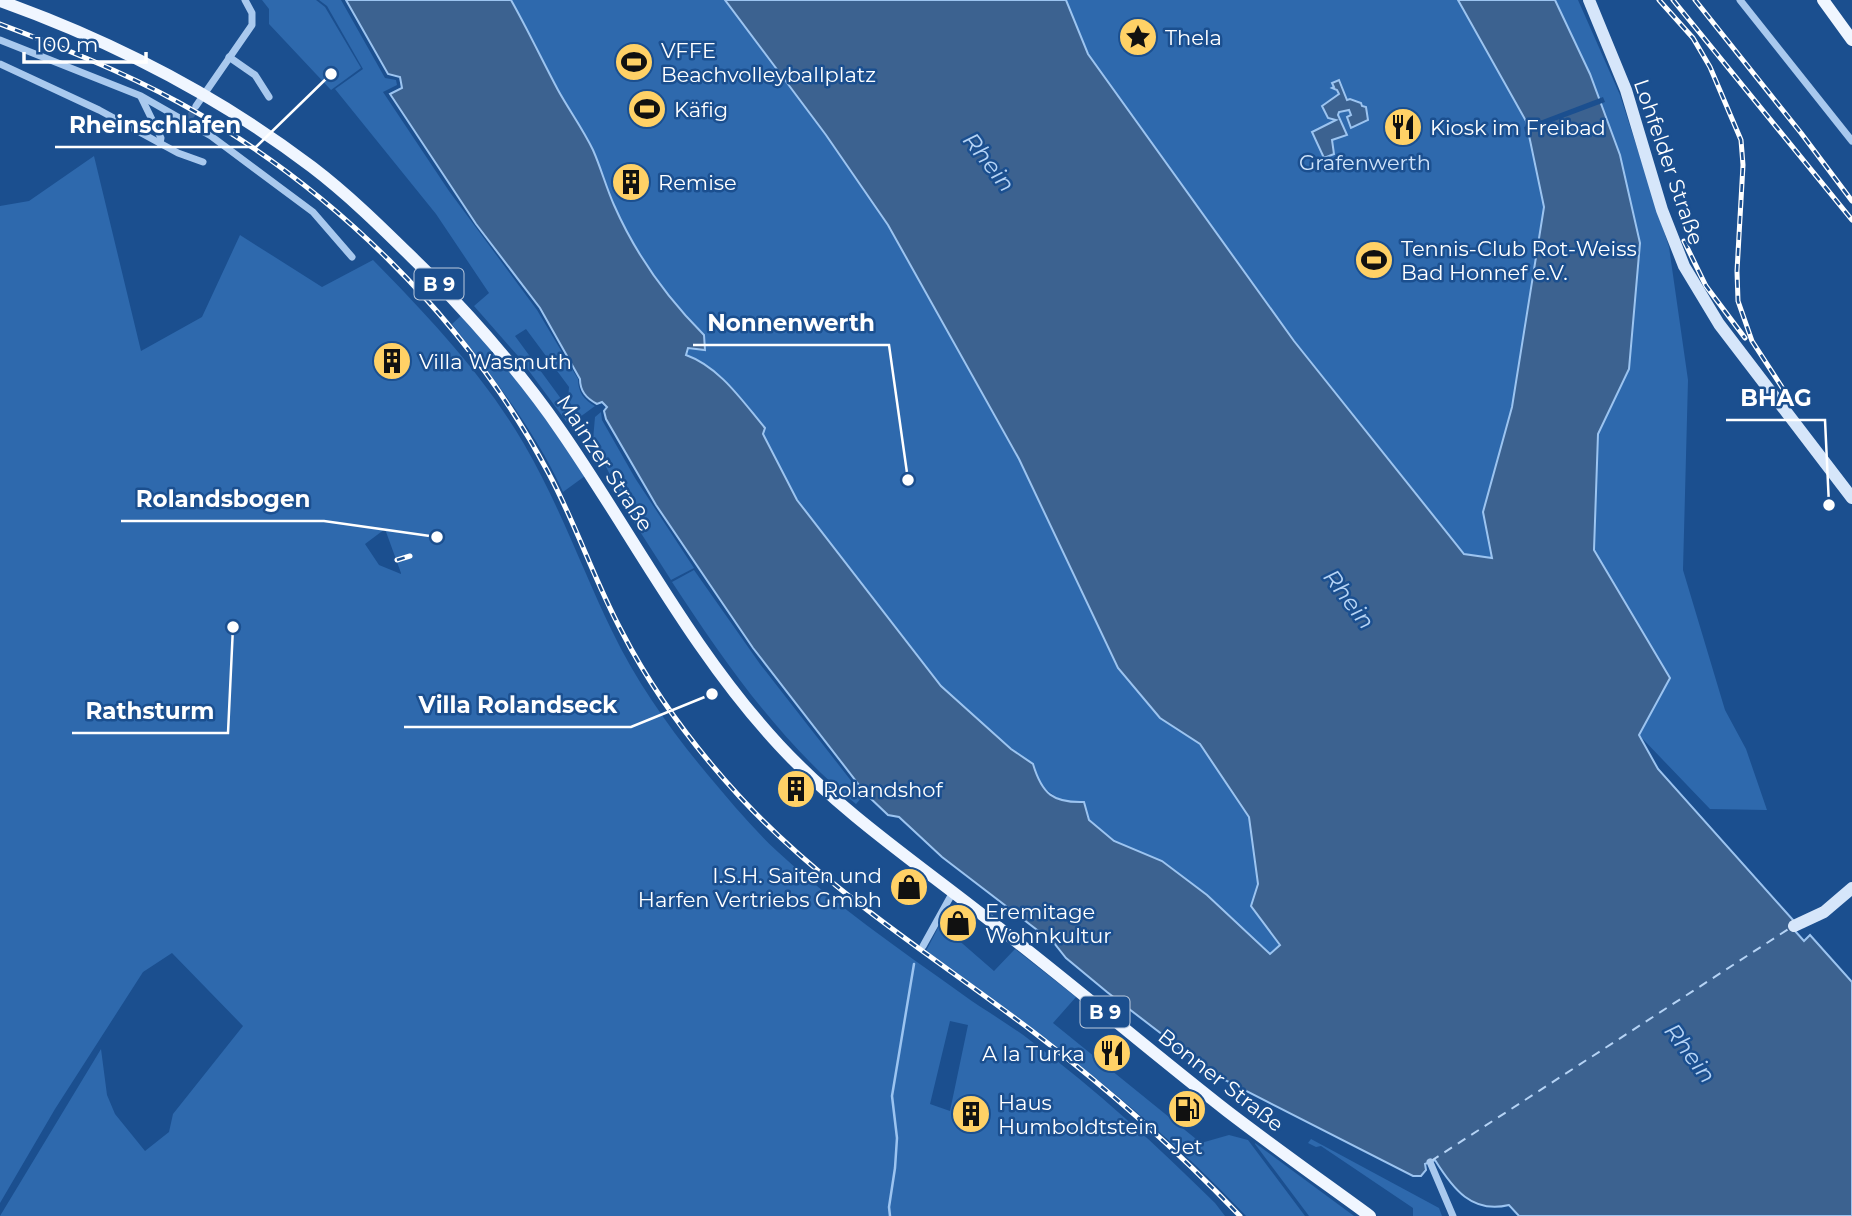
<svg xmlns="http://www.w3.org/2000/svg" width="1852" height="1216" font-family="Montserrat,sans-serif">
<rect width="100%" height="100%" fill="#1b4f8f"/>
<g fill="#2e69ad" fill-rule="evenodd">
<path d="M262,0H316L325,7L361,68L331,90L269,24V9Z"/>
<path d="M319,0H341L385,78L396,80L397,85L383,92L449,191L537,310L578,379C578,392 584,400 595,406L580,417L568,400L569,387L526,329L515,336L581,426L574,432L518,356L474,306L489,293L436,214L335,89L363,69L327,6Z"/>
<path d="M500,0H725L826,135L888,225L1019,460L1118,668L1160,718L1200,744L1249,817L1258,885L1251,906L1281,945L1270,955L1207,895L1162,862L1114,841L1039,784L1033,764L1011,749L941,686L797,500L763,434L765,427L725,382L686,355L688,348L704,335L677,309L656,281L632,242L534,41L511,1Z"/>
<path d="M1066,0H1458L1526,121L1544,207L1512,407L1483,512L1493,558L1464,554L1294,341L1088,54Z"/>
<path d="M1555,0H1578L1620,95L1669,247L1688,380L1683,570L1725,710L1746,749L1767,810L1710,809L1639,735L1669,678L1594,550L1598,434L1629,369L1640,243L1620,155L1590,74Z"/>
<path d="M94,156L141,351L202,317L240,235L322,287L373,260C429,317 484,375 524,444C559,504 582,569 612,631C637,683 672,732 708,775C730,801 753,829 778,852C834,904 899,949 962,994C984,1010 1009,1024 1031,1041C1097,1090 1157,1146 1215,1203L1225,1216H0L101,1049L107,1095L115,1114L145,1151L169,1132L173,1114L243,1026L172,953L143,972L55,1109L0,1203V206L29,201ZM385,529L401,573V574L379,565L365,544ZM950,1021L968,1025L950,1111L930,1104Z"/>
<path d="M463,314L507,363L585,476L563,492C535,430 493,378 452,324Z"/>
<path d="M601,412L602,420L635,478L694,568L671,580L630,516L593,440L595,417Z"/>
<path d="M694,570L760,664L863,796L856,804C780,742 725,663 672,582Z"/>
<path d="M940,924L994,971L1015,949L1076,997L1053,1023L1201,1143L1229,1135L1248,1140L1305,1216H1246C1151,1114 1039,1033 926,951Z"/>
<path d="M1311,1139L1439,1208L1442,1216H1413V1208L1321,1146L1316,1147L1308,1143Z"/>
<path d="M1255,1144V1143L1354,1216H1309Z"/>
</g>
<g fill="#3c6290" stroke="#9cc4f0" stroke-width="2">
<path d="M346,0H511C528,30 542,60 558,90C569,110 583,129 593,150C601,168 606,187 614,205C636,255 666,297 704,335L705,350L688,348L686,355C720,367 743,402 765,428L763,434L797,500L941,686L1011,749L1033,764C1042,794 1053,803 1084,802L1089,820L1114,841L1162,861L1207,895L1270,954L1280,945L1251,906L1258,884L1249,817L1200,744L1160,718L1118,668L1019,459L888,225L826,135L725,0H1066L1088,54L1294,341L1464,554L1492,558L1483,512L1512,407L1544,207L1526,121L1458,0H1555L1590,74L1620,155L1640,243L1629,369L1598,434L1594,550L1670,678L1639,735L1658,769L1793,920L1795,931L1804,941L1810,935L1852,982V1216H1519L1509,1205C1472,1214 1453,1189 1435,1160L1425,1164L1426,1170L1421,1176H1413L1215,1075L1107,992L1066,958L1054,943L942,857L899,817L888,815L866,794L753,648L721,601L656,505L606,419L604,411L607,407L602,402L597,404C586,398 580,391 580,379L540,308L476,224L390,94L402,88L400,77L388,74Z"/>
<path d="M1339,80L1347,100L1350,99L1361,103L1362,106L1366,107L1368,120L1351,128L1347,117L1351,115L1349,110L1339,112L1338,115L1347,135L1332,140L1334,154L1324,158L1312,132L1336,120L1328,118L1322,106L1339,94L1337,90L1332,88L1334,87L1332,83Z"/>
</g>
<path fill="#1b4f8f" d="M1603,97L1605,102L1525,132L1524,127Z"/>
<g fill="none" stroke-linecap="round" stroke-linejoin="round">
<path stroke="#9cc4f0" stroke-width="2.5" d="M890,1216L889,1207L895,1168L897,1138L892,1096L914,964"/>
<path stroke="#b5d3f5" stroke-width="2" stroke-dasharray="9 7" stroke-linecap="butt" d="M1431,1161L1790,928"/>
<path stroke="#3d69a0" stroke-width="7" stroke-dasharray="7 3.5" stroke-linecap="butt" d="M189,119L196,106"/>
<g stroke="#a9c9ee" stroke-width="7">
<path d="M1740,0L1852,141"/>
<path d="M0,40L141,96L211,136L313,212L352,257"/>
<path d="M229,57L255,75L269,97"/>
<path d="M0,64L99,110L178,153L203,162"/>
<path d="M141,97L161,138L160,143"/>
<path d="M196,106L252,25V13L245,0"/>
<path d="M923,946L953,892"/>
<path d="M1430,1162L1453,1216"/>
</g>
<g stroke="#d6e6fa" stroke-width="12">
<path d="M1589,0L1626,90L1662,210L1684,266L1719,324L1852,498"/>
<path d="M1794,926L1824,912L1852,888"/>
</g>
<g stroke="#f0f6ff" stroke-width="12">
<path d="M1823,0L1852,40"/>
<path d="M0,1C112,41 217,95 312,167C354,199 391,237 429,274C477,323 522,374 561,431C633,535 692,651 779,745C843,814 921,866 994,924C1073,985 1149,1050 1227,1111C1274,1147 1322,1181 1370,1216"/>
</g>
<defs>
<g id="rail">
<path d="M1659,0L1693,38L1710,67L1741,140L1743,165L1737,271L1738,301L1752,341L1789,398"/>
<path d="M1673,0L1852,220"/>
<path d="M1695,0L1801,133L1852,201"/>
<path d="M0,24C61,47 121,71 178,102C330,185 466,318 548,472C576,524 594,580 622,632C653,692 694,747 740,797C827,891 935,957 1036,1034C1108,1089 1177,1150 1240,1216"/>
<path d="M1684,241L1706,286L1745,338"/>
<path d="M397,560L410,556"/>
</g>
</defs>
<use href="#rail" stroke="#fff" stroke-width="5"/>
<use href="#rail" stroke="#1b4f8f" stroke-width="2.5" stroke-dasharray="8" stroke-linecap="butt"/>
</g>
<defs>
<symbol id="sight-disc" viewBox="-11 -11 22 22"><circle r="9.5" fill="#ffd166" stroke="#1b4f8f"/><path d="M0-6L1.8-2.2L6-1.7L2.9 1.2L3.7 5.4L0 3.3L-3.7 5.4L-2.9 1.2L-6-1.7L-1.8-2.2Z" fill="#111"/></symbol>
<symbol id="stadium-disc" viewBox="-11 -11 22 22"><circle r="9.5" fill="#ffd166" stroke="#1b4f8f"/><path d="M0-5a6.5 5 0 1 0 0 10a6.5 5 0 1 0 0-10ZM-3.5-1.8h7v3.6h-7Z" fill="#111"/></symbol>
<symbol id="restaurant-disc" viewBox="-11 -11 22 22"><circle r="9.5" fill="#ffd166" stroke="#1b4f8f"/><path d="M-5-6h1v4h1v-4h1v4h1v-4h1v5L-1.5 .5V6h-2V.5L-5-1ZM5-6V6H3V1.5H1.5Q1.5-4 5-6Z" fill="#111"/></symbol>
<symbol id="building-disc" viewBox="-11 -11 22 22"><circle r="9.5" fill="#ffd166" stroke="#1b4f8f"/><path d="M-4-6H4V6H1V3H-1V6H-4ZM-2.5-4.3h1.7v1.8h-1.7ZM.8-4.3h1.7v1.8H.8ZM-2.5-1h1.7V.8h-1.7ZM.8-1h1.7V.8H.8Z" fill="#111"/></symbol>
<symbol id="shop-disc" viewBox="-11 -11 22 22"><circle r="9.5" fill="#ffd166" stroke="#1b4f8f"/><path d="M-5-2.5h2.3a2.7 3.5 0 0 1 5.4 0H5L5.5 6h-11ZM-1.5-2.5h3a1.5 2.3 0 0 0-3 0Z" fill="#111"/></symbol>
<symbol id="fuel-disc" viewBox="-11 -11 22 22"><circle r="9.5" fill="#ffd166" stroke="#1b4f8f"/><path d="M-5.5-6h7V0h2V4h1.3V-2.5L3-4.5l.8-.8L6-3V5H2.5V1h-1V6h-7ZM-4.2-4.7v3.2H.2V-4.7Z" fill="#111"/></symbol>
</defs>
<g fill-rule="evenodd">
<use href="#sight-disc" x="1116" y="15" width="44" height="44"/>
<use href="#stadium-disc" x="612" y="40" width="44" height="44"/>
<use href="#stadium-disc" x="625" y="87" width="44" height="44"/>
<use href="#restaurant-disc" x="1381" y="105" width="44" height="44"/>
<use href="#building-disc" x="609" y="160" width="44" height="44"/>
<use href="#stadium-disc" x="1352" y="238" width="44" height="44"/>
<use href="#building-disc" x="370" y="339" width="44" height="44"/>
<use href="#building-disc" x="774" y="767" width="44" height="44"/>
<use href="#shop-disc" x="887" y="865" width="44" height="44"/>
<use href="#shop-disc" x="936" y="901" width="44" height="44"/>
<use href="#restaurant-disc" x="1090" y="1031" width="44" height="44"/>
<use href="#fuel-disc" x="1165" y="1087" width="44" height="44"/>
<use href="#building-disc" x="949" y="1092" width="44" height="44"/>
</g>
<g text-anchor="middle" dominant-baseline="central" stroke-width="5" stroke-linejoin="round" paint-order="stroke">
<g fill="#1b4f8f" stroke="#bbcadd" stroke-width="2">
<rect x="414.5" y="268.5" width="49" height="31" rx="5"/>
<rect x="1080.5" y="996.5" width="49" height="31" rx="5"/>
</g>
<g font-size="19" font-weight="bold" fill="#fff">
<text x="439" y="284">B 9</text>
<text x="1105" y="1012">B 9</text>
</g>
<g font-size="21" fill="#fff" stroke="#1b4f8f" text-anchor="start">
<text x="1165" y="37">Thela</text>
<text x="661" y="50">VFFE<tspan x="661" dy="24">Beachvolleyballplatz</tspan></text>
<text x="674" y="109">Käfig</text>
<text x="1430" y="127">Kiosk im Freibad</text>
<text x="658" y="182">Remise</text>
<text x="1401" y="248">Tennis-Club Rot-Weiss<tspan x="1401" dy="24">Bad Honnef e.V.</tspan></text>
<text x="419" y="361">Villa Wasmuth</text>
<text x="823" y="789">Rolandshof</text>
<text x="882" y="875" text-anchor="end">I.S.H. Saiten und<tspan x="882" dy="24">Harfen Vertriebs Gmbh</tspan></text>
<text x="985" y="911">Eremitage<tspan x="985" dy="24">Wohnkultur</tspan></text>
<text x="1085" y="1053" text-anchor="end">A la Turka</text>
<text x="998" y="1102">Haus<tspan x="998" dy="24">Humboldtstein</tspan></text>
<text x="1187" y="1146" text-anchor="middle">Jet</text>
</g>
<g font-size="21" fill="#cfe3fa" stroke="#1b4f8f">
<text x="1365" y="162">Grafenwerth</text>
</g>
<g font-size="21" fill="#fff" stroke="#1b4f8f">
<text transform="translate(1669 162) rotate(71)">Lohfelder Straße</text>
<text transform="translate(605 463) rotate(57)">Mainzer Straße</text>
<text transform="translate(1221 1080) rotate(38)">Bonner Straße</text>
</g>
<g font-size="23" font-style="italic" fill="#b5d3f5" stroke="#1b4f8f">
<text transform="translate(989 162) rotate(52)">Rhein</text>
<text transform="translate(1349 599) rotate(53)">Rhein</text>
<text transform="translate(1690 1053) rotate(53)">Rhein</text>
</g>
</g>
<path fill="none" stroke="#fff" stroke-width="2.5" d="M331 74L256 147H55M908 480L889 345H693M1829 505L1825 420H1726M437 537L324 521H121M712 694L631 727H404M233 627L228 733H72"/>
<g fill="#fff" stroke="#1b4f8f" stroke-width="2.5">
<circle cx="331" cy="74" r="7"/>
<circle cx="908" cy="480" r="7"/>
<circle cx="1829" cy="505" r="7"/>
<circle cx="437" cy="537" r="7"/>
<circle cx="712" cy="694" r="7"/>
<circle cx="233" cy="627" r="7"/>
</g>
<g font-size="23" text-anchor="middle" font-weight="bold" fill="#fff" stroke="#1b4f8f" stroke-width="5" stroke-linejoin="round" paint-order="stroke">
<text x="155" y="133">Rheinschlafen</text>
<text x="791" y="331">Nonnenwerth</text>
<text x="1776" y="406">BHAG</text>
<text x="223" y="507">Rolandsbogen</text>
<text x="518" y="713">Villa Rolandseck</text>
<text x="150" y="719">Rathsturm</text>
</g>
<path d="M24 52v10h122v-10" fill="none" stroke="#ffffff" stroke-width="3.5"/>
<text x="35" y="52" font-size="21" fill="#ffffff" stroke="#1b4f8f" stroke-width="5" paint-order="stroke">100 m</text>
</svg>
